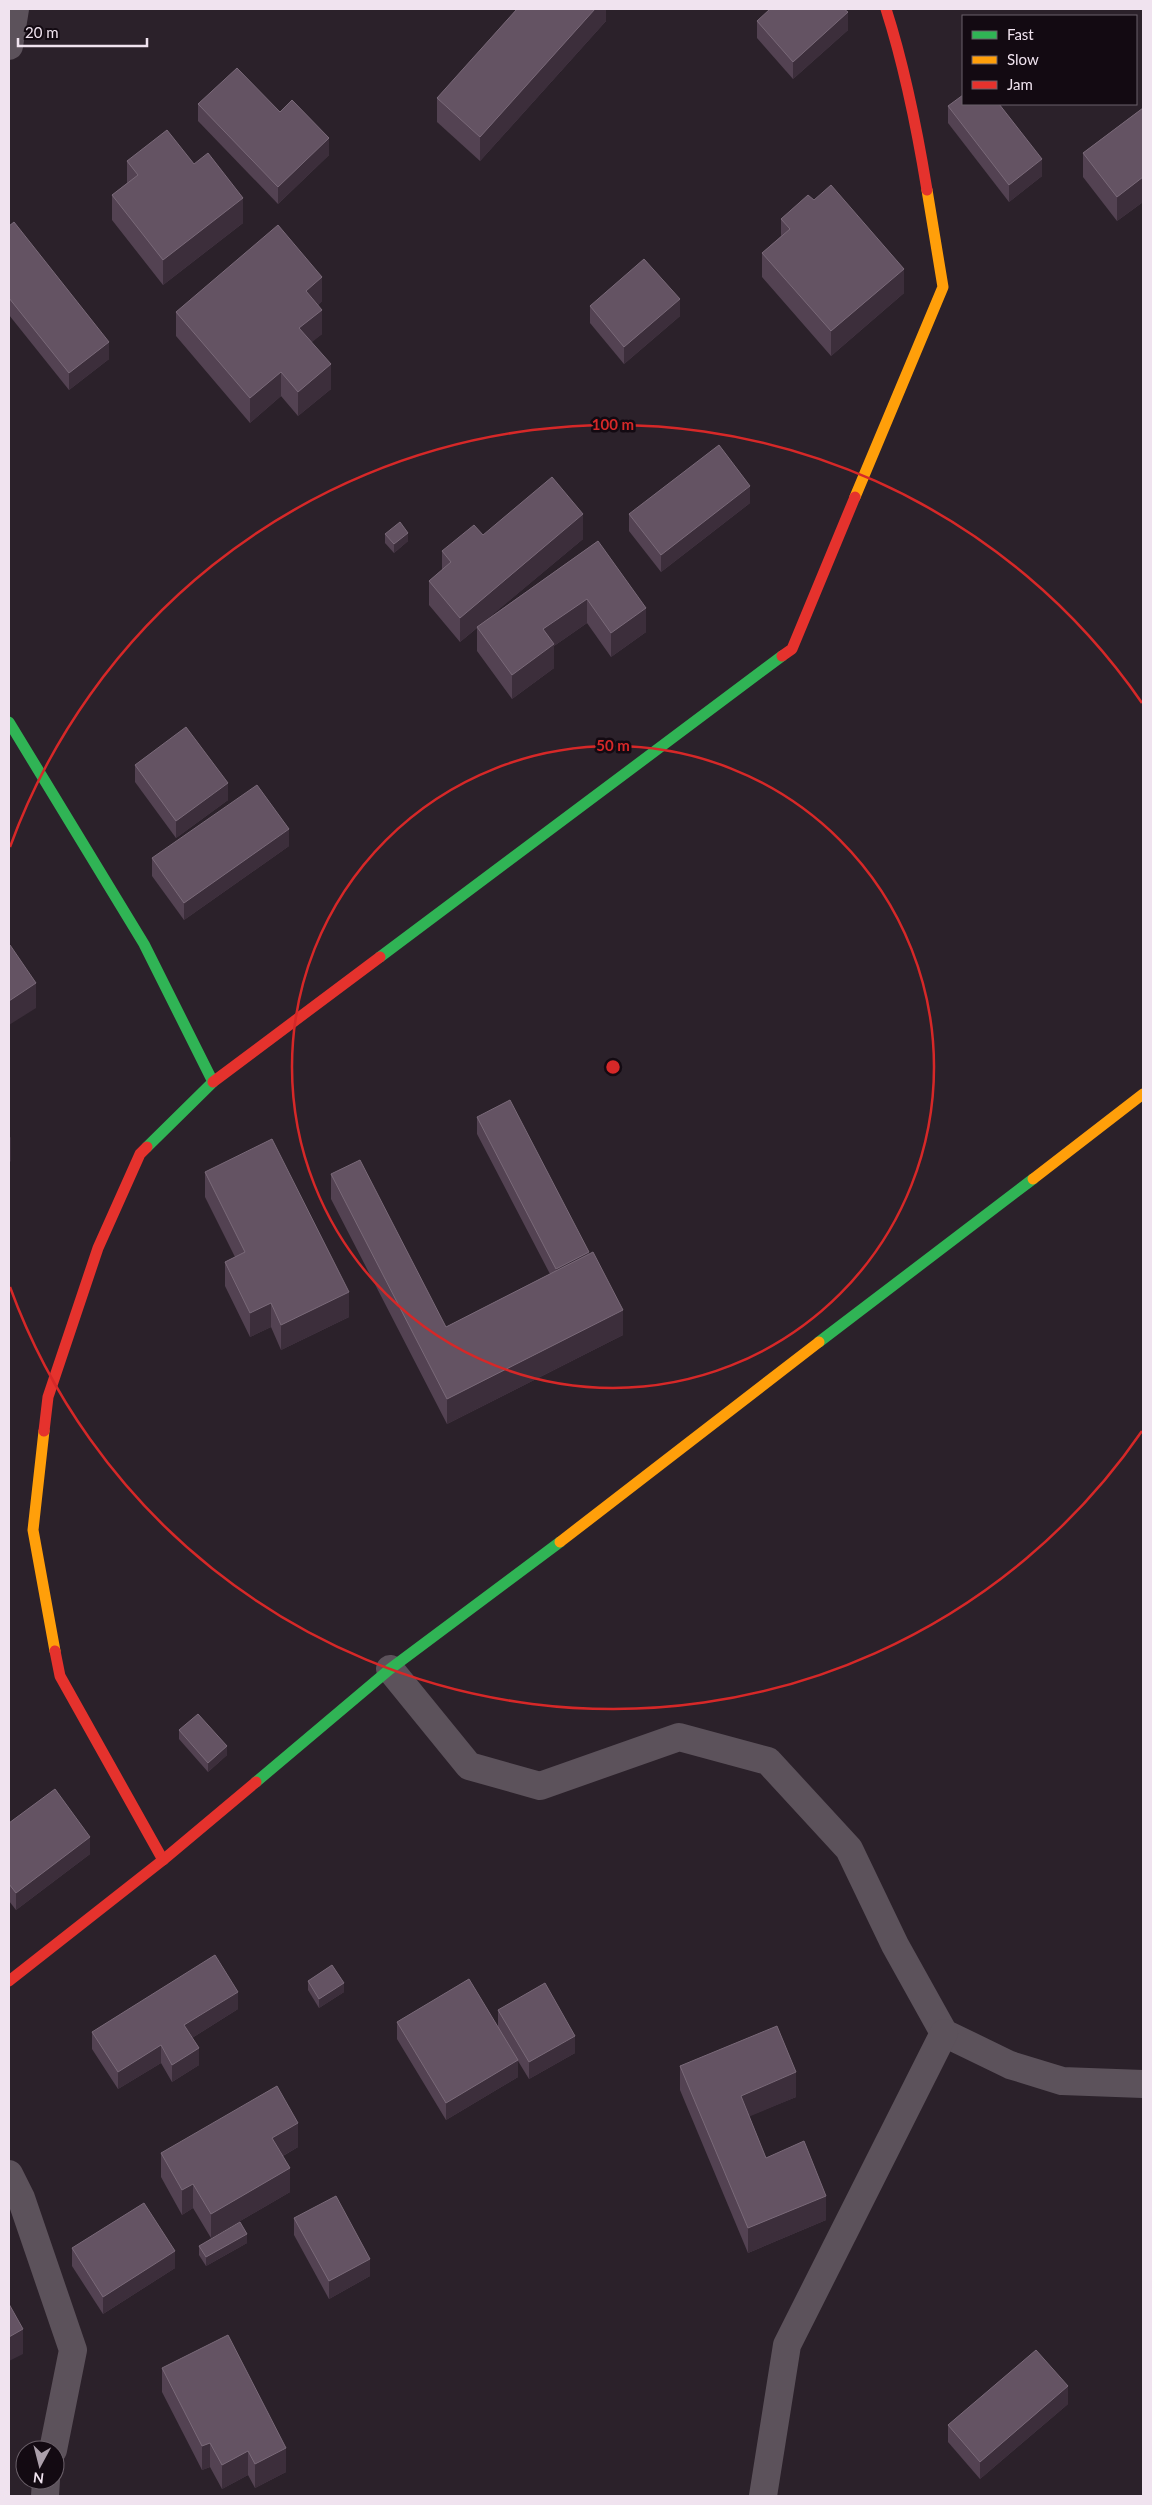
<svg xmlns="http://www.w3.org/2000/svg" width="1152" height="2505" font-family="Lato,sans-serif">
<rect width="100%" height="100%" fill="#2b212a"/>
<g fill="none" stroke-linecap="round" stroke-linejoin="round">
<g stroke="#5c525b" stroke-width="28">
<path d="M9,46L15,9"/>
<path d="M390,1669L469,1766L540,1786L679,1737L768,1761L849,1849L895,1945L944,2033L1010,2065L1062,2081L1143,2084"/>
<path d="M9,2174L21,2198L73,2350L53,2450"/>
<path d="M45,2496L46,2480"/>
<path d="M763,2496L787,2345L944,2033"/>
</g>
<g stroke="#30b455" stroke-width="11">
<path d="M9,722L144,944L213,1082L147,1147"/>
<path d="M380,957L782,656"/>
<path d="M819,1342L1033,1179"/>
<path d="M256,1782L390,1669L560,1542"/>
</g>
<g stroke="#ff9f0a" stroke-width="11">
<path d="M855,497L943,287L927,190"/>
<path d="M1033,1179L1143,1094"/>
<path d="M44,1431L33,1530L55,1651"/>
<path d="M560,1542L819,1342"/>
</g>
<g stroke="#e5322d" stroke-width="11">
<path d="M886,9C905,68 917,129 927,190"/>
<path d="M782,656L792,649L855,497"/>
<path d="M213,1082L380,957"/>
<path d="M44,1431L48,1397L98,1248L140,1154L147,1147"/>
<path d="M55,1651L60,1676L163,1860"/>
<path d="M9,1981L163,1860L256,1782"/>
</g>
</g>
<g fill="#534252">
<path d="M606,9V21L480,161L437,122V98Z"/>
<path d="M757,21L848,30L793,79L757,38Z"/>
<path d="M198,104L329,155L278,204L198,121Z"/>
<path d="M948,106L1042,176L1009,202L948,123Z"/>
<path d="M1143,108V202L1117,221L1083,177V153Z"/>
<path d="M127,161L194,164L243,223L163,285L112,220V195L127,183Z"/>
<path d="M781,219L904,293L831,356L762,277V253L781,236Z"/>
<path d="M9,226L109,359L69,390L9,315Z"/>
<path d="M322,301L318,305L322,334L311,342L331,389L298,416L281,396L250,423L176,336V312Z"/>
<path d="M590,306L680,316L624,364L590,323Z"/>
<path d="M750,503L661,572L629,531V514Z"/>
<path d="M385,534L408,541L394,553L385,543Z"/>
<path d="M483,535L583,539L482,623L598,541L646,632L611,657L587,623L554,646V668L512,699L477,651V628L460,642L429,605V581L442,570V551Z"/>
<path d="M135,765L228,800L176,838L135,782Z"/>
<path d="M289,846L184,920L152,876V858Z"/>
<path d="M477,1117L589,1254L623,1335L447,1424L331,1199V1174L446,1327L550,1274L477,1134Z"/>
<path d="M205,1172L349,1317L281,1350L271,1327L250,1337L225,1286V1262L235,1257L205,1197Z"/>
<path d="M179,1730L227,1755L208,1772L179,1739Z"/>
<path d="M9,1823L90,1854L16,1910L9,1901Z"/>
<path d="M308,1981L344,1992L319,2008L308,1990Z"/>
<path d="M238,2009L192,2038L199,2065L172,2082L161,2063L118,2089L92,2049V2032Z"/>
<path d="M498,2010L575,2053L529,2079L518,2061V2077L446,2120L397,2039V2022L498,2027Z"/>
<path d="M680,2066L796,2097L749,2116L766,2158L826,2220L748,2253L680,2090Z"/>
<path d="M298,2147L283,2156L290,2192L211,2238L193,2208L182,2215L161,2177V2153Z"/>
<path d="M294,2218L370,2276L329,2299L294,2235Z"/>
<path d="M247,2243L206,2266L199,2255V2246Z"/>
<path d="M72,2248L175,2268L103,2314L72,2266Z"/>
<path d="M162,2368L286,2472L255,2488L248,2475L222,2489L210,2467L202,2470L162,2392Z"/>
<path d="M1068,2404L980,2479L948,2442V2425Z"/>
</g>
<g fill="#3c2e3b">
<path d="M595,9H606V21L480,161V137Z"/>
<path d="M848,12V30L793,79V62Z"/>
<path d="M329,138V155L278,204V187Z"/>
<path d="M1042,159V176L1009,202V185Z"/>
<path d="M1143,177V202L1117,221V197Z"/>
<path d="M243,198V223L163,285V260Z"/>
<path d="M904,269V293L831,356V331Z"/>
<path d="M322,277V301L306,316V291Z"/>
<path d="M680,299V316L624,364V347Z"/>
<path d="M322,310V334L299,353V328Z"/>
<path d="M109,342V359L69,390V373Z"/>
<path d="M331,364V389L298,416V392Z"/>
<path d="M281,372V396L250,423V398Z"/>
<path d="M750,486V503L661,572V555Z"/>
<path d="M583,514V539L460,642V618Z"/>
<path d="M408,533V541L394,553V544Z"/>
<path d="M587,599V623L554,646V668L512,699V675L543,629Z"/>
<path d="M646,608V632L611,657V633Z"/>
<path d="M228,783V800L176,838V821Z"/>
<path d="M289,829V846L184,920V903Z"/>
<path d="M36,983V1008L9,1025V1001Z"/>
<path d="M11,1137V1161L9,1163V1138Z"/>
<path d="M589,1252V1270L556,1286V1269Z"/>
<path d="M349,1292V1317L281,1350V1325Z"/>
<path d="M271,1303V1327L250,1337V1313Z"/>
<path d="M623,1310V1335L447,1424V1399Z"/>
<path d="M227,1746V1755L208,1772V1763Z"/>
<path d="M90,1837V1854L16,1910V1893Z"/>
<path d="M344,1983V1992L319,2008V1999Z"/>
<path d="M238,1992V2009L184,2043V2025Z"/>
<path d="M575,2036V2053L529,2079V2062Z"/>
<path d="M161,2045V2063L118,2089V2072Z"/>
<path d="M199,2048V2065L172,2082V2065Z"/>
<path d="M518,2060V2077L446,2120V2103Z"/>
<path d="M796,2072V2097L741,2120V2096Z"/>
<path d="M298,2123V2147L272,2162V2138Z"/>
<path d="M290,2168V2192L211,2238V2214Z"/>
<path d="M193,2184V2208L182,2215V2190Z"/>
<path d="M826,2196V2220L748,2253V2228Z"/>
<path d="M247,2234V2243L206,2266V2257Z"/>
<path d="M175,2251V2268L103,2314V2297Z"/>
<path d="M370,2259V2276L329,2299V2281Z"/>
<path d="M23,2329V2354L9,2361V2337Z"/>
<path d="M1068,2386V2404L980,2479V2462Z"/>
<path d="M210,2443V2467L202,2470V2446Z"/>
<path d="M286,2448V2472L255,2488V2464Z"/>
<path d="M248,2451V2475L222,2489V2465Z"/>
</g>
<g fill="#645363" stroke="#7a6a79">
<path d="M517,9H595L480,137L437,98Z"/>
<path d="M770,9H844L848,12L793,62L757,21Z"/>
<path d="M237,68L280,112L292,100L329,138L278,187L198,104Z"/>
<path d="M963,95V104H999L1042,159L1009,185L948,106Z"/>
<path d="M1143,108V177L1117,197L1083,153Z"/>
<path d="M167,130L194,164L208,153L243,198L163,260L112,195L138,175L127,161Z"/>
<path d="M831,185L904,269L831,331L762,253L790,229L781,219L808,195L814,200Z"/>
<path d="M14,222L109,342L69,373L9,298V226Z"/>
<path d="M278,225L322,277L306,291L322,310L299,328L331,364L298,392L281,372L250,398L176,312Z"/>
<path d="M644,259L680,299L624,347L590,306Z"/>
<path d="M719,445L750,486L661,555L629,514Z"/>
<path d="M552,477L583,514L460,618L429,581L451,562L442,551L474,525L483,535Z"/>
<path d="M400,522L408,533L394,544L385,534Z"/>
<path d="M598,541L646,608L611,633L587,599L543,629L554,644L512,675L477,627Z"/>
<path d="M186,727L228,783L176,821L135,765Z"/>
<path d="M257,785L289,829L184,903L152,858Z"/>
<path d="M10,945L36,983L9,1001V946Z"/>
<path d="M510,1100L589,1252L556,1269L477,1117Z"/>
<path d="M272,1139L349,1292L281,1325L271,1303L250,1313L225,1262L245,1252L205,1172Z"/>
<path d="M360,1160L446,1327L593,1252L623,1310L447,1399L331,1174Z"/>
<path d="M198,1714L227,1746L208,1763L179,1730Z"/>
<path d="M55,1789L90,1837L16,1893L9,1884V1823Z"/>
<path d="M215,1955L238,1992L184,2025L199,2048L172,2065L161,2045L118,2072L92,2032Z"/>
<path d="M332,1965L344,1983L319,1999L308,1981Z"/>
<path d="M469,1979L518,2060L446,2103L397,2022Z"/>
<path d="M545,1983L575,2036L529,2062L498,2010Z"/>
<path d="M777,2026L796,2072L741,2096L766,2158L804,2141L826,2196L748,2228L680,2066Z"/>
<path d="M277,2086L298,2123L272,2138L290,2168L211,2214L193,2184L182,2190L161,2153Z"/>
<path d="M336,2196L370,2259L329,2281L294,2218Z"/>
<path d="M144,2203L175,2251L103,2297L72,2248Z"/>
<path d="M240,2222L247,2234L206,2257L199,2246Z"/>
<path d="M9,2304L23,2329L9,2337Z"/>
<path d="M228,2335L286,2448L255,2464L248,2451L222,2465L210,2443L202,2446L162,2368Z"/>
<path d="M1036,2350L1068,2386L980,2462L948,2425Z"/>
</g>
<g fill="none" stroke="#d62828" stroke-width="2.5">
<circle cx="613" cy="1067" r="321"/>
<path d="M1142 1431A642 642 0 0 1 10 1287M10 847A642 642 0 0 1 1142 703"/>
</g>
<circle cx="613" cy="1067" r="8" fill="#d62828" stroke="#130a12" stroke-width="2.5"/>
<g font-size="15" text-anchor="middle" font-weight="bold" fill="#d62828" stroke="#130a12" stroke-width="5" stroke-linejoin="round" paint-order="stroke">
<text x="613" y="430">100 m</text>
<text x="613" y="751">50 m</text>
</g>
<rect width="1152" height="2505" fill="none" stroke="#f0e3ef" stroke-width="20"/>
<rect x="962" y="15" width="175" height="90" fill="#130a12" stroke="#6b616a"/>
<rect x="972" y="31" width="25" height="8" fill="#30b455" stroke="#6b616a"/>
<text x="1007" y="40" font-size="15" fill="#f0e3ef">Fast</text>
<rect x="972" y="56" width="25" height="8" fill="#ff9f0a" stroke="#6b616a"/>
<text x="1007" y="65" font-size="15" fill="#f0e3ef">Slow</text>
<rect x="972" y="81" width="25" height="8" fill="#e5322d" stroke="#6b616a"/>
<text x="1007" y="90" font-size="15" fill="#f0e3ef">Jam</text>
<g transform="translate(40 2465) rotate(187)"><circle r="24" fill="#130a12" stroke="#6b616a"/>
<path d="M0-4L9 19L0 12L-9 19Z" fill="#ab9faa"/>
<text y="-8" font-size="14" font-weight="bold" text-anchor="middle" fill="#f0e3ef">N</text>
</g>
<path d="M18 38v8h129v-8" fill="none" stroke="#f0e3ef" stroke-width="2.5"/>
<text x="25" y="38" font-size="15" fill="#f0e3ef" stroke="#130a12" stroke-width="4" paint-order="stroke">20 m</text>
</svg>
